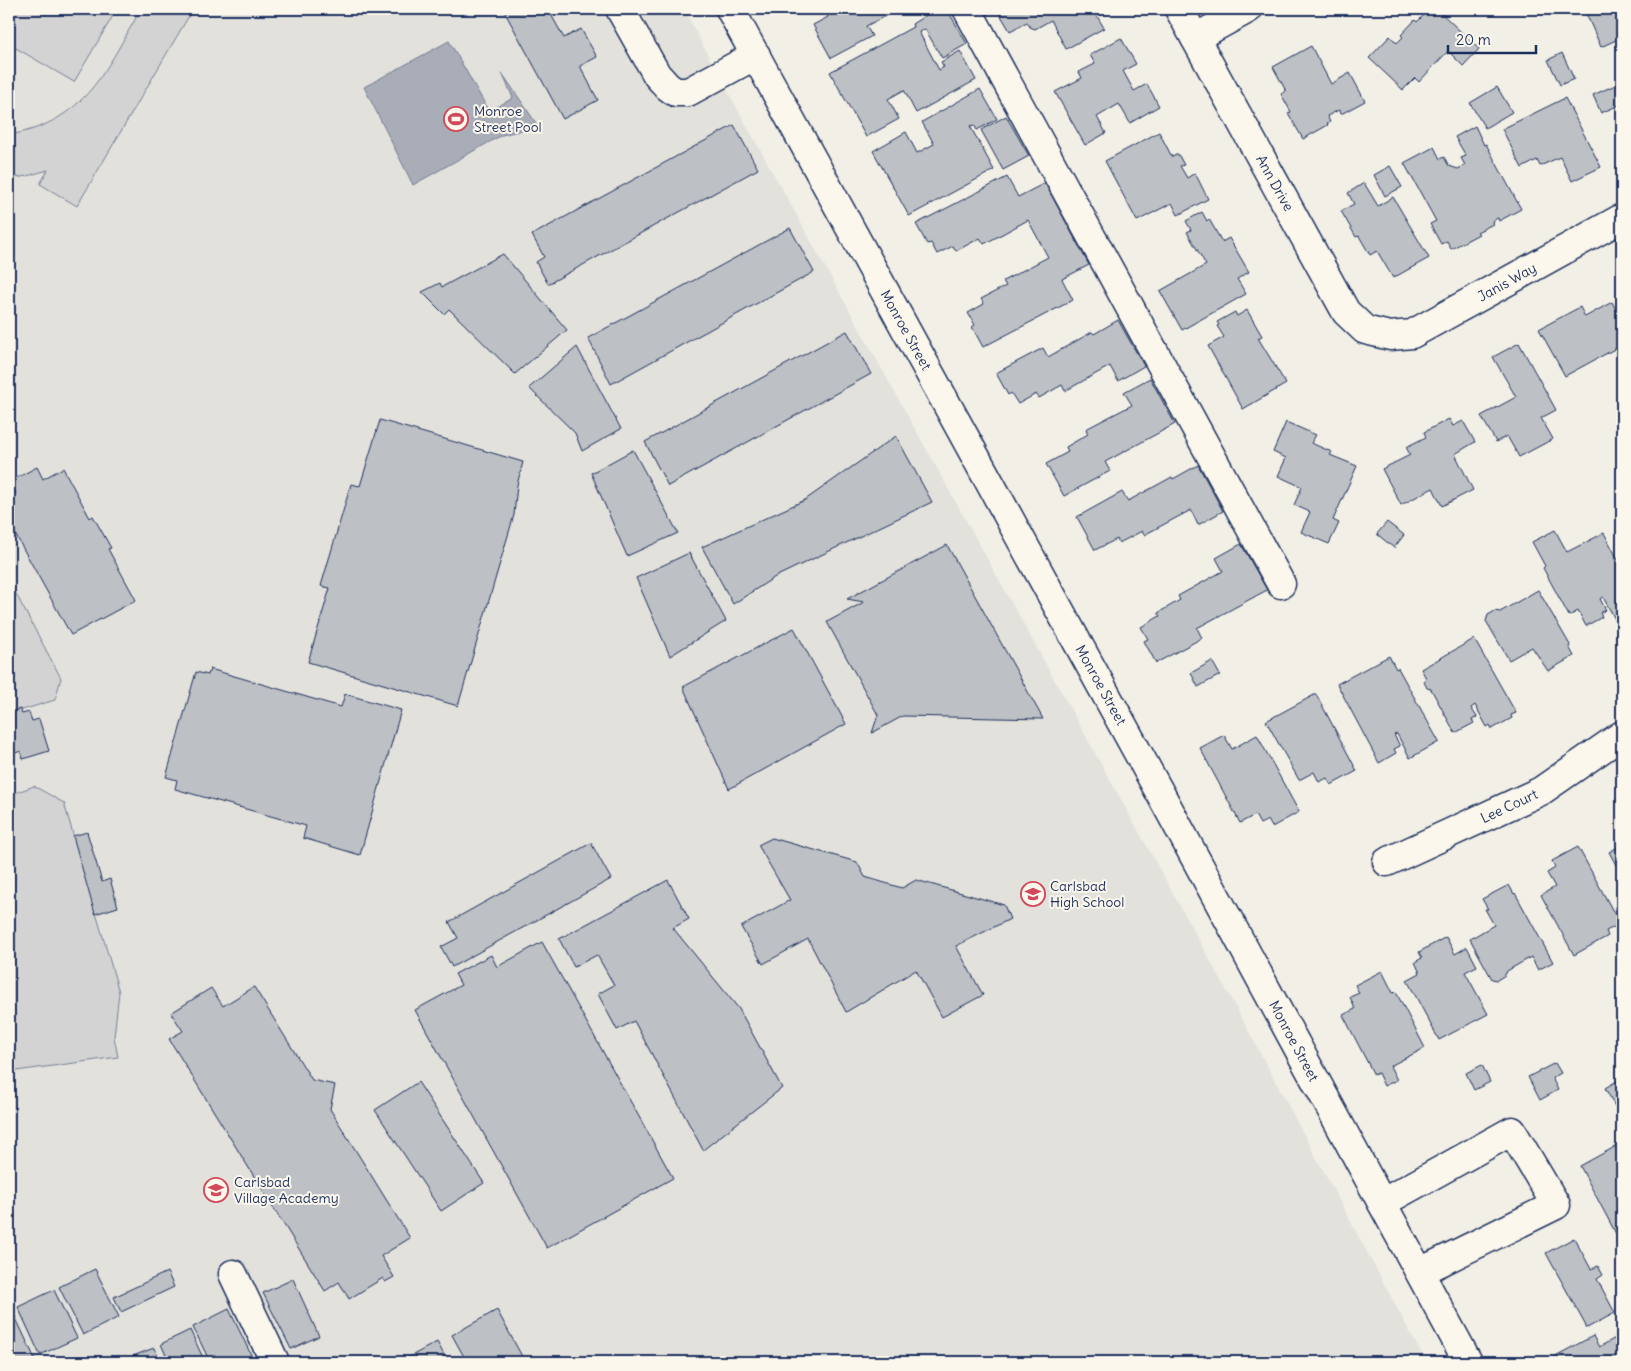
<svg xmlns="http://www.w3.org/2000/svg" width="1631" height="1371" font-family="Delius,sans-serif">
<rect width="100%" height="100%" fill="#f2efe6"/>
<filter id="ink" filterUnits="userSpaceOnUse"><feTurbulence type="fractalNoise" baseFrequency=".02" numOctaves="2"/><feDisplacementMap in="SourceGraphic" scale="10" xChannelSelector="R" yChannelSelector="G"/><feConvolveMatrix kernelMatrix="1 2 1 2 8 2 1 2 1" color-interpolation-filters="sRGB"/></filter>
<g filter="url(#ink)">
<path fill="#e2e1dc" d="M9,9H684L712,63L1215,969L1426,1362H9Z"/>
<g fill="#d2d3d2" stroke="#768198">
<path d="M9,9H117L74,82L9,44Z"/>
<path d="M141,9H193L77,206L40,184L48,170L27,176L9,179V135C86,122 106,69 141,9Z"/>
<path d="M9,581L61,678L55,700L9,714Z"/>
<path d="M34,786L64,803L119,992L114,1037L118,1057L9,1072V795Z"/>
</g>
<path fill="#a9adb7" stroke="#707b93" d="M449,41L489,111L513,98L502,73L538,126L502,135L413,185L364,87Z"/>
<g fill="#bdc0c4" stroke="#1b2f5e">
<path d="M503,9H548L564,38L581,29L597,57L580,66L598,100L563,119Z"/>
<path d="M832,9H899L866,26L872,36L831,58L813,25L828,17L826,12Z"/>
<path d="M936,9H947L967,44L942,58L925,29L919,32L939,70L944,67L941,62L960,51L976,80L916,113L904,90L888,99L899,119L866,137L830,72L913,27L912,24Z"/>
<path d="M997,9H1093L1104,28L1066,49L1051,20L1035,29L1030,27L1027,22L1010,31Z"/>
<path d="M1430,9H1437L1479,49L1463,66L1448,51L1419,82L1415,78L1403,90L1369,58L1390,36L1397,43L1403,37L1401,35L1415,20L1417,22Z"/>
<path d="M1584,9H1622V54L1616,40L1601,47Z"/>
<path d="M1121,38L1136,64L1123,71L1134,91L1147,84L1159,106L1130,123L1119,104L1097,117L1106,133L1085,145L1055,92L1082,78L1079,72L1095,64L1090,55Z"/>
<path d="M1311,46L1331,84L1350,73L1365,101L1341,114L1339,110L1327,116L1330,122L1327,124L1328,125L1303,139L1288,113L1291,112L1281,94L1286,91L1273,67Z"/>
<path d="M1562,53L1574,79L1560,85L1548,60Z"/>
<path d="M1622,82V111L1619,105L1601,113L1593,95Z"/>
<path d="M1497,87L1512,112L1485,128L1470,103Z"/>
<path d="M980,89L997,119L977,130L974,125L970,126L994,170L909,216L873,151L906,132L917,153L934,144L922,122Z"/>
<path d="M1565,98L1601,167L1572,181L1560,157L1540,166L1537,160L1522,168L1502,129Z"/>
<path d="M1006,116L1029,156L1003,170L981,130Z"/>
<path d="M734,125L758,169L548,284L536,262L544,257L532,235Z"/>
<path d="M1475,126L1484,145L1486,144L1521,209L1499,221L1498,218L1492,221L1493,224L1477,232L1479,234L1451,249L1447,241L1441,244L1430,224L1436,221L1404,163L1434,147L1440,159L1444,157L1449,166L1458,169L1465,165L1461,158L1466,156L1455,137Z"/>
<path d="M1159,132L1172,157L1178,154L1184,165L1180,166L1187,178L1195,173L1208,199L1178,215L1172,203L1137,221L1105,161Z"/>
<path d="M1390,166L1402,187L1385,196L1374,175Z"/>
<path d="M1007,177L1018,197L1045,183L1089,265L1062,279L1073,300L983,347L972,327L975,325L968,313L984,304L981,299L1006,286L1003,281L1048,257L1028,220L984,244L980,238L956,251L953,246L937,254L931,243L927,244L916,224Z"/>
<path d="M1364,183L1378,206L1393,197L1429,258L1393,278L1377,251L1370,255L1359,236L1356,237L1341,211L1354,204L1348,193Z"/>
<path d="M1202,212L1207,221L1209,219L1222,242L1229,238L1249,272L1237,279L1246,294L1182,330L1160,291L1206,265L1187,232L1191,230L1186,221Z"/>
<path d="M790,228L814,272L611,384L588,338Z"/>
<path d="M503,254L567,330L515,374L449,309L444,314L422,292L440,283L442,287Z"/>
<path d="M1612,302L1622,321V345L1565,376L1539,329L1580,307L1585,317Z"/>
<path d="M1247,310L1262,336L1258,338L1286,384L1243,409L1208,346L1224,337L1217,326L1219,325L1217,322L1235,312L1237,316Z"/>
<path d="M1118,320L1144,366L1118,381L1110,366L1065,391L1062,385L1039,398L1036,394L1018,404L1011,393L1008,395L996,373L1043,348L1048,357L1092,332L1094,334Z"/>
<path d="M847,331L871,374L668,486L645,442Z"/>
<path d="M1519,343L1556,410L1541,418L1553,439L1519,457L1507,436L1496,442L1481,416L1516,397L1493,357Z"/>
<path d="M577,347L621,429L582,451L575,433L529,388Z"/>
<path d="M1150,378L1175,424L1105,462L1110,471L1064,496L1046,464L1068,452L1066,447L1088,434L1086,429L1132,405L1124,392Z"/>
<path d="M1449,419L1453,426L1463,421L1475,442L1455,454L1473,490L1442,506L1433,488L1401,505L1382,469L1410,455L1406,447L1426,437L1424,432Z"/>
<path d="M380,420L523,462L517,485L514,515L458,706L308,662L330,588L321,586L351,484L360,486Z"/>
<path d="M1286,422L1316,435L1311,443L1332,452L1330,455L1357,466L1333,520L1339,523L1329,544L1301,532L1310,512L1294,505L1302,487L1278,476L1286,458L1273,452Z"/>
<path d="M896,436L932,502L775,577L733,604L702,547L805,500Z"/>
<path d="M633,450L678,533L627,556L591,473Z"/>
<path d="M1198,465L1223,511L1198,525L1191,510L1144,535L1142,531L1119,543L1117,539L1095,550L1077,517L1122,492L1128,501L1172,477L1173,479Z"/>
<path d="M37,467L43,479L63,468L90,518L93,516L111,548L108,549L136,600L71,635L9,523V498L16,493L9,482Z"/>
<path d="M1387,522L1404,535L1394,548L1377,534Z"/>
<path d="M1555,530L1567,552L1604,533L1622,567V618L1616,621L1603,597L1600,599L1606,610L1600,613L1602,617L1586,626L1578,611L1569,616L1543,568L1545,566L1532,542Z"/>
<path d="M1241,544L1267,590L1197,628L1202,638L1156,663L1144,641L1148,639L1141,627L1160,616L1158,613L1180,600L1178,596L1223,571L1216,558Z"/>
<path d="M947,545L1043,719L903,716L872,733L878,715L827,622L864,602L847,599Z"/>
<path d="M689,553L726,621L670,656L636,578Z"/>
<path d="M1538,590L1570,645L1569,647L1574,656L1548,671L1532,647L1509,660L1486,621L1488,615L1495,611L1500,612Z"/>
<path d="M794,628L846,724L729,789L683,687Z"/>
<path d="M1474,639L1516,713L1511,715L1512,718L1492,729L1490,725L1487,727L1475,705L1471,708L1477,717L1472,720L1474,723L1455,733L1431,689L1427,688L1424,682L1426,678L1421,669Z"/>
<path d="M1389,656L1396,669L1398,668L1439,742L1410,758L1397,734L1394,735L1400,746L1394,749L1396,753L1379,763L1337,684Z"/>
<path d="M1212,661L1220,675L1198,687L1191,673Z"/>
<path d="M210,669L341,707L345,694L401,710L360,855L303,838L306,826L175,789L177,780L166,777L196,672L208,675Z"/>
<path d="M1316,694L1357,771L1331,785L1327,778L1319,782L1314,772L1299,780L1266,721Z"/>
<path d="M20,709L22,714L29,712L32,721L39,719L49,751L23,759L21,751L9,755V712Z"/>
<path d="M1224,735L1232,749L1257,735L1299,812L1272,827L1268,820L1260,824L1255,815L1240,823L1200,748Z"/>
<path d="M87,832L102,882L110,879L118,907L95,914L73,836Z"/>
<path d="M772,838L857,862L865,877L902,888L916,880L1004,905L1010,919L956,946L983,995L942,1017L916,970L846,1012L808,939L763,964L741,927L790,900L758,845Z"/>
<path d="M591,843L611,879L452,967L441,947L458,938L449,922Z"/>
<path d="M1622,845V876L1609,852Z"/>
<path d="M1578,847L1620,924L1606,931L1608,936L1574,955L1541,895L1555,887L1547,873L1555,868L1552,861Z"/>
<path d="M668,880L689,919L673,928L739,1009L782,1088L703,1150L634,1021L617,1030L598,994L614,985L597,955L574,967L559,939Z"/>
<path d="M1509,885L1514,894L1515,893L1553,962L1538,970L1531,957L1507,971L1505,975L1497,980L1492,979L1470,939L1494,925L1485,909H1488L1482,899Z"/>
<path d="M1446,937L1455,954L1467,947L1477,966L1465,972L1488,1014L1439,1040L1407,980L1420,973L1415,962L1422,958L1419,952Z"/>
<path d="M542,942L673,1178L547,1248L415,1010L461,985L455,974L491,955L497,967Z"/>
<path d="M1382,971L1393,993L1396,992L1425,1048L1390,1066L1397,1080L1384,1086L1378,1073L1374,1075L1343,1015L1355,1009L1350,997L1359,993L1355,985Z"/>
<path d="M254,987L312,1080L335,1085L330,1109L410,1238L381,1256L394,1277L385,1282L383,1278L349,1299L339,1282L325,1291L169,1039L183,1031L171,1013L211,988L223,1006Z"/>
<path d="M1555,1063L1561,1073L1552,1078L1558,1090L1540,1100L1528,1077Z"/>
<path d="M1482,1065L1490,1082L1474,1090L1466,1073Z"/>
<path d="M1622,1078V1108L1617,1110L1605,1088Z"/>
<path d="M418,1082L484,1183L441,1211L375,1110Z"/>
<path d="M1622,1143V1245L1580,1166Z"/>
<path d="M1574,1238L1591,1269L1598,1266L1603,1275L1597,1279L1615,1313L1587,1328L1546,1253Z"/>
<path d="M95,1269L119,1317L83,1335L59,1287Z"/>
<path d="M167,1272L174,1287L121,1312L114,1297Z"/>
<path d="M293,1279L319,1336L291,1349L263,1293Z"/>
<path d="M54,1290L77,1338L40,1355L18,1307Z"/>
<path d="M229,1309L253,1359L247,1362H210L193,1327Z"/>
<path d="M12,1310L35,1359L28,1362H9V1311Z"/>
<path d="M497,1310L525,1362H467L452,1335Z"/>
<path d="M190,1330L205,1362H169L161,1344Z"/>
<path d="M1621,1335L1622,1362H1544L1593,1336L1599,1347Z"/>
<path d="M437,1342L448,1362H400Z"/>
<path d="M154,1348L161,1362H127L125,1359Z"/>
</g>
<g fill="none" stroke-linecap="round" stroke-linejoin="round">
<defs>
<g id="minor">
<path d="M620,9L657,75L667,86L675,92H688L756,55"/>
<path d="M967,9L1281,584"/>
<path d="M1179,9L1346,312L1365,330L1390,336L1412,334L1622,218"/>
<path d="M1195,38L1248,9"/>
<path d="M1387,862L1541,791L1622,735"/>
<path d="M1382,1203L1512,1131L1556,1205L1420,1272"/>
<path d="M233,1274L275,1362"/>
</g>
<path id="major" d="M730,9L1160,793L1468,1362"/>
</defs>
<use href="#minor" stroke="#1b2f5e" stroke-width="31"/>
<use href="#major" stroke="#1b2f5e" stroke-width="31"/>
<use href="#minor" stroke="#fbf7ec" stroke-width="28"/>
<use href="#major" stroke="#fbf7ec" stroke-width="28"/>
</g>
</g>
<defs>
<symbol id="stadium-ring" viewBox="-11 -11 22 22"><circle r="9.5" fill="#fbf7ec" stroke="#d1495b" stroke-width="1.5"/><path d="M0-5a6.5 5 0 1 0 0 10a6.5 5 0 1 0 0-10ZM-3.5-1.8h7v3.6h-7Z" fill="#d1495b"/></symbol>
<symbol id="school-ring" viewBox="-11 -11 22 22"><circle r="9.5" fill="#fbf7ec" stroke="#d1495b" stroke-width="1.5"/><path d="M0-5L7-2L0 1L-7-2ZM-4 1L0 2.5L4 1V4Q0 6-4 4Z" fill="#d1495b"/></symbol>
</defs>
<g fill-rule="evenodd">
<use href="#stadium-ring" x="442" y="105" width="28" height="28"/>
<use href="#school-ring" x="1019" y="880" width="28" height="28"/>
<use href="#school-ring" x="202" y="1176" width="28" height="28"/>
</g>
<g text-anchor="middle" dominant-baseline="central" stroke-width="4" stroke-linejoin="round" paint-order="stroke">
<g font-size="14" fill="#1b2f5e" stroke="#fbf7ec" text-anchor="start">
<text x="474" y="111">Monroe<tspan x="474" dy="16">Street Pool</tspan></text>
<text x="1050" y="886">Carlsbad<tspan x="1050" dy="16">High School</tspan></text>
<text x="234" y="1182">Carlsbad<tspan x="234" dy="16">Village Academy</tspan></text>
</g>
<g font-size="14" fill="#1b2f5e" stroke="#fbf7ec">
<text transform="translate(1275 183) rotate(61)">Ann Drive</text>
<text transform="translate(1507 282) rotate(-29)">Janis Way</text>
<text transform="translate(906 330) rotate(61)">Monroe Street</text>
<text transform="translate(1101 685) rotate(61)">Monroe Street</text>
<text transform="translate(1509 806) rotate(-25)">Lee Court</text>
<text transform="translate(1294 1041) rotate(62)">Monroe Street</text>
</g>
</g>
<rect width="1631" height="1371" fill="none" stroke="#fbf7ec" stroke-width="30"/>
<rect x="15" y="15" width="1601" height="1341" fill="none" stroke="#1b2f5e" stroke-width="2" filter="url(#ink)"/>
<path d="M1448 45v8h88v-8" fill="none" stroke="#1b2f5e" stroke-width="2.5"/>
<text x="1456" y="45" font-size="15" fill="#1b2f5e" stroke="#fbf7ec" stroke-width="4" paint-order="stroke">20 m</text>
</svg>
